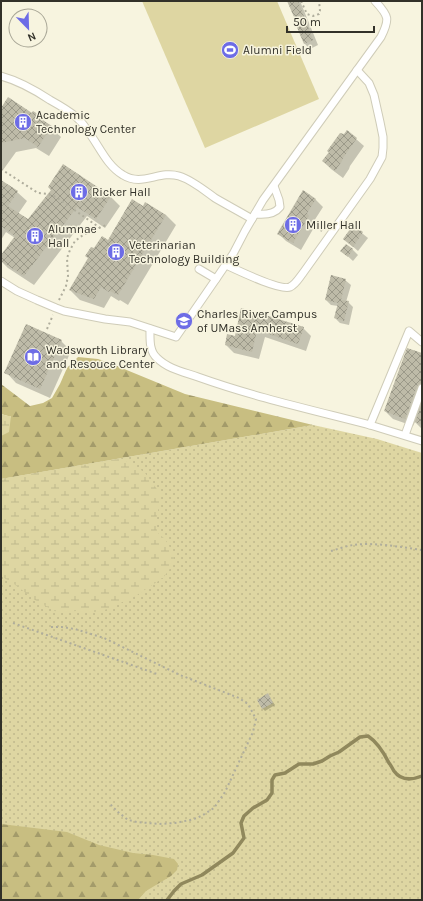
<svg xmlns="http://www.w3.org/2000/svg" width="423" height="901" font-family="Karla,sans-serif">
<defs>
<pattern id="grass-dots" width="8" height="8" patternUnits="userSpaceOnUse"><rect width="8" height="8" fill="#ded6a2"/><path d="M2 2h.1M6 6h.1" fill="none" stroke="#bfb88c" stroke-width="1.8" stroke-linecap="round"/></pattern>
<pattern id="forest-firs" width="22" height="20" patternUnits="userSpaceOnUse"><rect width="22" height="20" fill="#c8be81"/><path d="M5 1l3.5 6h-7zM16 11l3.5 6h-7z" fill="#a39b6a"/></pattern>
<pattern id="wetland-marsh" width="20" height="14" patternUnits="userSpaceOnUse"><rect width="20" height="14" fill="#ded6a2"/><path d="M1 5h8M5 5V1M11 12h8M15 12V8" fill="none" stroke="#bfb88c"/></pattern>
<pattern id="building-cross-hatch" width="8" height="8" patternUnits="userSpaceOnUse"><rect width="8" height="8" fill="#bebba8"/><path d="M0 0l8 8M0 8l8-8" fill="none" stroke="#9b9989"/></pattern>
</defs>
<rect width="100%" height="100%" fill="#f7f4df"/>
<path fill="url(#grass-dots)" d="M313,425L377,439L422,453V900H1V479Z"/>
<g fill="url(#forest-firs)">
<path d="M78,357L98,359L112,364L185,394L313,425L1,479V436L2,435L11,416H8L1,414V384L30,406L43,403L52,398L60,384L67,368Z"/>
<path d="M1,824L67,832L99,845L133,853L153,855L174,859L178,864L177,870L171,876L146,891L138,900H1Z"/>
</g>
<g fill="url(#wetland-marsh)">
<path d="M1,414L8,416H11L9,432L1,436Z"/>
<path d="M118,459L130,462L145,473L159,492L160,502L156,520L157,531L159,534L165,539L174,555V561L169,570L163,578L137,595L108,609L95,612L77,611L61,612L54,611L35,600L14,584L1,576V479Z"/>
</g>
<path fill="#ded6a2" d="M142,1H277L319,99L205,148Z"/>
<g fill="#0003">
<path d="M288,1H300L318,45L310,49L305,44L294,18H295Z"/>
<path d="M1,109L32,114L40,117L51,127L61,137L49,156L36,148L16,152L3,170L1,169Z"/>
<path d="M356,139L364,146L350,166L349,169L343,178L331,169L323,161Z"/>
<path d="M64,165L111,197L120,206L105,228L87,216L34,285L8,268L1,261V256L15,238L6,232L1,240V181L17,192L27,201L18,214L28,221L52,190Z"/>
<path d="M303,192L316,200L323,207L314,221L316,224L301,250L286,241L278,233Z"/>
<path d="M144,207L166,215L176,225L128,305L120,300L119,301L111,296L104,308L80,300L70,290L94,250L109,241Z"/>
<path d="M353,226L368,238L358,251L344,239Z"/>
<path d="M346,245L353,250L358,255L353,261L342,251Z"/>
<path d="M345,280L351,285L346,302H348L353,307L349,325L340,323L335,318L338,306L331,305L326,300Z"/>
<path d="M242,310L303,328L311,336L306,351L265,337L259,359L234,353L226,345L235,337Z"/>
<path d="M61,341L71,351L50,398L16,383L6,372Z"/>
<path d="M422,354V429L415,422L413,426L393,419L385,411Z"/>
<path d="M268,695L275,705L265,711L262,708Z"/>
</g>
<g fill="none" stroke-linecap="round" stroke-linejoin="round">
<path stroke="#90885c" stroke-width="3.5" d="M167,900L174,891L181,884L202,875L233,853L244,838L241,823L244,816L253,808L267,800L272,793V780L275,775L285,773L299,764H313L322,761L330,756L339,752L360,737L368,736C377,742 384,753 389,763C391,765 392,768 394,771C401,781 412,780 422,776"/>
</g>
<g fill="url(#building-cross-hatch)">
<path d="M287,1H298L313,40L304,44L293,18L294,17Z"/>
<path d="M8,97L32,113L33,111L41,116L39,118L52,126L38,147L25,138L1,143V108Z"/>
<path d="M347,130L357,138L343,158L342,161L335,171L322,161L329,152L327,151L340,133L344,134Z"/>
<path d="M63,164L111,196L96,219L77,207L24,276L1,261V255L15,236L1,226V180L18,191L8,206L28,219L51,190L48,187Z"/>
<path d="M303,190L316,199L307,213L309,216L293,243L277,234Z"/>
<path d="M132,199L143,206L145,202L166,215L118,295L110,291L109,292L101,287L94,299L69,290L88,258L85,256L91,247L94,248L102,236L108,240Z"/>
<path d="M353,225L363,232L353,247L343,239Z"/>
<path d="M346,244L353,249L348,257L340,251Z"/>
<path d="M331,275L346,279L341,300L349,301L344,321L334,318L338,303L325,300Z"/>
<path d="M241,308L262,314L304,327L298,344L257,330L252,352L225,345L227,334L235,336Z"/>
<path d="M26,324L62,340L40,389L4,373Z"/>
<path d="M407,348L422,353V383L419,384L417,386L405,419L384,411Z"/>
<path d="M422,403V425L415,422Z"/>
<path d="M268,693L273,703L262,709L257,700Z"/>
</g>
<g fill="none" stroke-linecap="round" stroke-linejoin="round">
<defs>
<g id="lane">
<path d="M1,76C19,81 35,90 50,100C59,105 68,110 75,116C80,120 84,125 87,130C99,145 106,165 123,175C142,187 159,170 179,176C192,180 204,190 215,198C227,205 240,212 252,219"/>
<path d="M255,214C264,215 274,215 280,207L279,200L274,186"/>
<path d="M226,265C237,270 280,291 290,287C296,284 299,278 303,273L370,179L382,157L383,148V137L380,122L374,95L369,83L357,70"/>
<path d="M199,269L216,279"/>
<path d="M1,281L17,291L37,300L56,308L64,311L105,319L130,322L176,337L216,279L233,254L245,231L263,200L381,37C390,19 389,16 375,1"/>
<path d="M150,329C150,339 149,351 157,358C168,369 184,372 198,377C254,397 312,410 370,425"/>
<path d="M422,342L409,331L370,425L422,441"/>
<path d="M405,435L422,388"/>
</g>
</defs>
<use href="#lane" stroke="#cfccb8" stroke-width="9"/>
<g stroke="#afad9c" stroke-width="2" stroke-dasharray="2 3" stroke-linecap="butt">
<path d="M301,1L307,14L313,16L319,14L320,11L319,1"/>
<path d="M1,169L38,193L48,194L56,197L100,228"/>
<path d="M312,225L322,231"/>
<path d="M59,300L66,286L68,276L67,258L70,250L75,241L83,235L106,225"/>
<path d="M47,329L53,315"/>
<path d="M331,551C338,549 346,546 353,545C374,542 400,547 422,550"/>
<path d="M13,623L157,674"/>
<path d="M51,627H62L75,629L104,638L180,675L239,698L248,704L256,719L253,732L225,792L214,808L203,815L197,818L190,820L175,823L159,824L137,822L128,820L118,812L109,803"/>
</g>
<use href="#lane" stroke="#fff" stroke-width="7"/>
</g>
<defs>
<symbol id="stadium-disc" viewBox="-11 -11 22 22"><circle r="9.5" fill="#6d6ce6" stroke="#f7f4df"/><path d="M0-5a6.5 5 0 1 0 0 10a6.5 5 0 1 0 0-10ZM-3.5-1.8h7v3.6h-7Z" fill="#fff"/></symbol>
<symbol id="building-disc" viewBox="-11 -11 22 22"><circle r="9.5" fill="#6d6ce6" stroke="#f7f4df"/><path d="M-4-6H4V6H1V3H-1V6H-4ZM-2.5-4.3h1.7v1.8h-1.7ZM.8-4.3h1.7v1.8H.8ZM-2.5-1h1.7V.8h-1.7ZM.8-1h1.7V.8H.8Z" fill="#fff"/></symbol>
<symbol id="university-disc" viewBox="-11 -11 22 22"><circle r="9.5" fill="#6d6ce6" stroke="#f7f4df"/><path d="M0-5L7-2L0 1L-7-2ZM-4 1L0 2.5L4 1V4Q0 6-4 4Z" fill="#fff"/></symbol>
<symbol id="library-disc" viewBox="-11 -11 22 22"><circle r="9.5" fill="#6d6ce6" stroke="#f7f4df"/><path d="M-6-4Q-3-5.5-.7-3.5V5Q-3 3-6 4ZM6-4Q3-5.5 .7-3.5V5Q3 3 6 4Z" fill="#fff"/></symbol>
</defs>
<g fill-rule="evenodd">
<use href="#stadium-disc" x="220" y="40" width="20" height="20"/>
<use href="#building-disc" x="13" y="112" width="20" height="20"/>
<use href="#building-disc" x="69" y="182" width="20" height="20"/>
<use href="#building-disc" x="283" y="215" width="20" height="20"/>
<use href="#building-disc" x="25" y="226" width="20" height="20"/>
<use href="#building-disc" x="106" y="242" width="20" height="20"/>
<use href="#university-disc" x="174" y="311" width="20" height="20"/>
<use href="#library-disc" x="23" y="347" width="20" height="20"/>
</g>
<g text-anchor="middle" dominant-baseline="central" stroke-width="3" stroke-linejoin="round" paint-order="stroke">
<g font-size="12" fill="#323129" stroke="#f7f4df" text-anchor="start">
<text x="243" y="50">Alumni Field</text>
<text x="36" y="115">Academic<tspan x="36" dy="14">Technology Center</tspan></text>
<text x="92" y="192">Ricker Hall</text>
<text x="306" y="225">Miller Hall</text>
<text x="48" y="229">Alumnae<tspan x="48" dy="14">Hall</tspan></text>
<text x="129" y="245">Veterinarian<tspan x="129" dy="14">Technology Building</tspan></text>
<text x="197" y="314">Charles River Campus<tspan x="197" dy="14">of UMass Amherst</tspan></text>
<text x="46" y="350">Wadsworth Library<tspan x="46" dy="14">and Resouce Center</tspan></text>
</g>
</g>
<rect width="423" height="901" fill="none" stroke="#323129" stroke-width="4"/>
<g transform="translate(28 28) rotate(157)"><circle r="19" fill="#f7f4df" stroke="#a8a696"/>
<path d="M0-3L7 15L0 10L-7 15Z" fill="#6d6ce6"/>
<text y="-6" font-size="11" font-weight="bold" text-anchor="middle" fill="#323129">N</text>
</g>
<path d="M287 26v6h87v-6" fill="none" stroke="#323129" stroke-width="2"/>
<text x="293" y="26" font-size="12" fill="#323129" stroke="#f7f4df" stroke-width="3" paint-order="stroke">50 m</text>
</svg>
